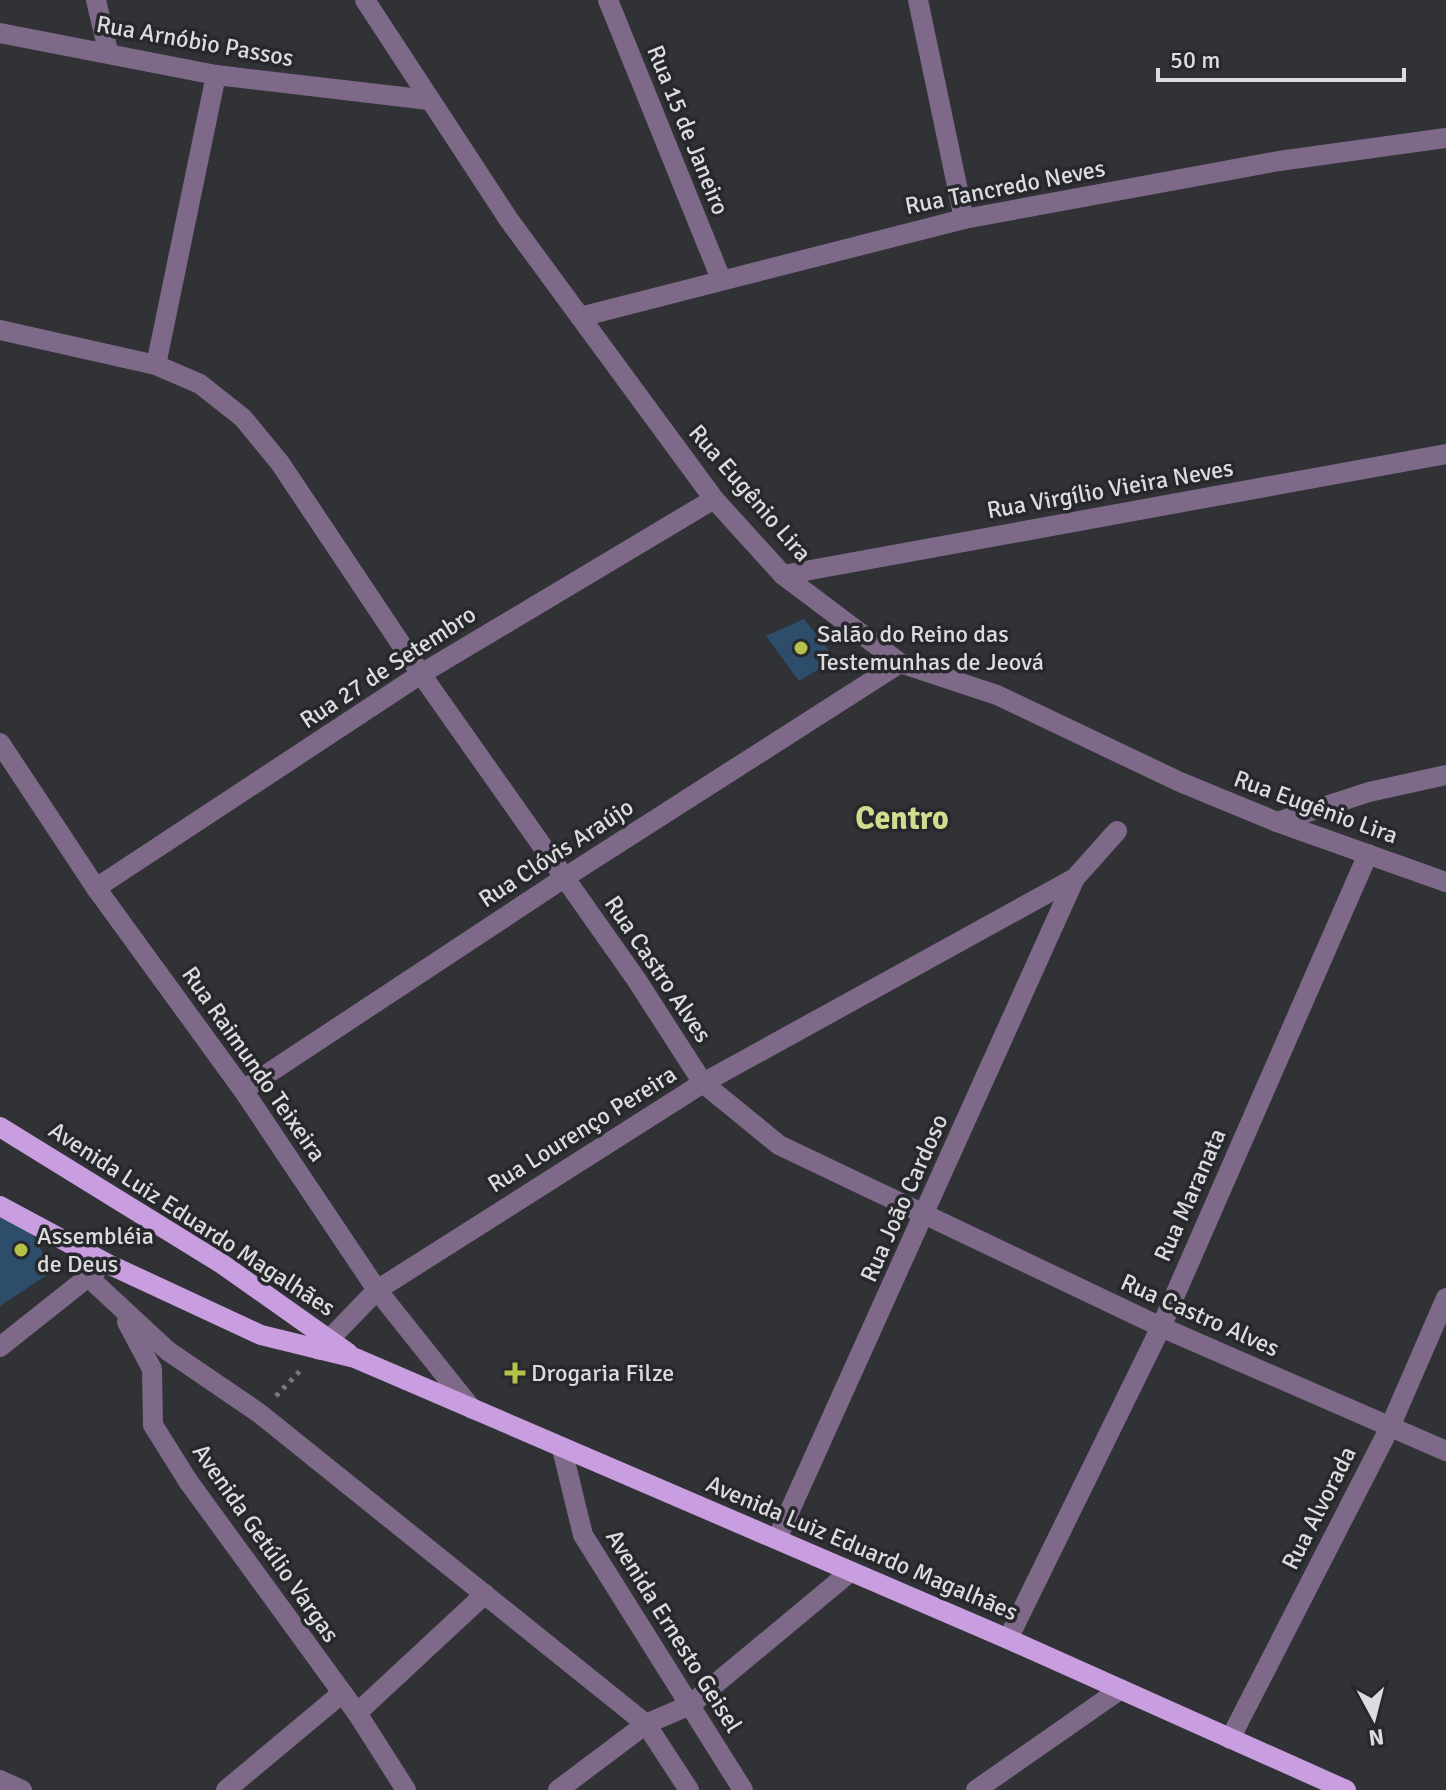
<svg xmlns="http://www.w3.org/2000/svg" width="1446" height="1790" font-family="Signika,sans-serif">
<rect width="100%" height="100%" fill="#313236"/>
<g fill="#2d4d6a">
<path d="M804,619L836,659L799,681L766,636Z"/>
<path d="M0,1218L30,1230L53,1271L0,1306Z"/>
</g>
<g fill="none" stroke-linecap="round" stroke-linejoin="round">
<path stroke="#77787b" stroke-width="5" stroke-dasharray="4 6" stroke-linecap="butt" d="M276,1396L300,1371"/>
<g stroke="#7e6989" stroke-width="20">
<path d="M96,0L108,51"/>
<path d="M365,0L509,220L714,499L783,575L900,663L997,695L1180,782L1277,822L1446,882"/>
<path d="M608,0L721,279"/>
<path d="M918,0L964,219"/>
<path d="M0,33L216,75L429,100"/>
<path d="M580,317L964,219L1279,161L1446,138"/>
<path d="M0,330L156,365L200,384L243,418L280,463L421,674L636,979L703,1083L779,1145L1161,1327L1446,1451"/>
<path d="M156,365L216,75"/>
<path d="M783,575L1446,454"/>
<path d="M0,743L96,888L243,1090L377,1290L472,1409"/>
<path d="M1277,822L1369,792L1446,775"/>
<path d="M96,888L421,674L714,499"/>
<path d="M243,1090L564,878L900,663"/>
<path d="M86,1275L168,1351L259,1413L646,1724L689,1790"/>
<path d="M127,1322L152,1369L153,1425L188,1481L357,1713L406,1790"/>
<path d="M0,1347L97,1270"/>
<path d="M319,1350L377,1290L703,1083L1075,878L1117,831"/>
<path d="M562,1449L583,1535L743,1790"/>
<path d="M777,1539L1075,878"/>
<path d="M1008,1639L1161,1327L1368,854"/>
<path d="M357,1713L485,1594"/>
<path d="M1230,1739L1390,1427L1446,1298"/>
<path d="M0,1780L22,1790"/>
<path d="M226,1790L341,1694"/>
<path d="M558,1790L646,1724L690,1705L850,1572"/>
<path d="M976,1790L1118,1691"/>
</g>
<g stroke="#c99ee0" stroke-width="20">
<path d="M0,1127L222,1264L348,1353"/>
<path d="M0,1206L108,1264L261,1335L355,1358L1008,1639L1346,1790"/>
</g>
</g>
<g fill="#b6c149" stroke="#27282c" stroke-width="3">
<circle cx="801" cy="648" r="8"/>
<circle cx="21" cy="1250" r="8"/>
<path d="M511 1361h8v8h8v8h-8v8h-8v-8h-8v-8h8z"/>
</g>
<g text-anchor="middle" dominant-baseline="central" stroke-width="7" stroke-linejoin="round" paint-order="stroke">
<g font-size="24" fill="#dcdcdf" stroke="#27282c">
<text transform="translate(195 41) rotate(10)">Rua Arnóbio Passos</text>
<text transform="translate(688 130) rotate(68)">Rua 15 de Janeiro</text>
<text transform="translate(1005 187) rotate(-11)">Rua Tancredo Neves</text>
<text transform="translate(1110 489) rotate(-10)">Rua Virgílio Vieira Neves</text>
<text transform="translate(750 493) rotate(49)">Rua Eugênio Lira</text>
<text transform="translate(388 667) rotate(-33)">Rua 27 de Setembro</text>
<text transform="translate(1316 807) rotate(20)">Rua Eugênio Lira</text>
<text transform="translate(556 853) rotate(-33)">Rua Clóvis Araújo</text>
<text transform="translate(658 969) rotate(56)">Rua Castro Alves</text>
<text transform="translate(254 1064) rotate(55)">Rua Raimundo Teixeira</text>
<text transform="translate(582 1129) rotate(-32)">Rua Lourenço Pereira</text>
<text transform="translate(1190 1195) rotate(-66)">Rua Maranata</text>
<text transform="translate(904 1198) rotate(-66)">Rua João Cardoso</text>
<text transform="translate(192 1219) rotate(33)">Avenida Luiz Eduardo Magalhães</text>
<text transform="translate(1200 1315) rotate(24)">Rua Castro Alves</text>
<text transform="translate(1319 1508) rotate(-63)">Rua Alvorada</text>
<text transform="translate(266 1543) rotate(55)">Avenida Getúlio Vargas</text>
<text transform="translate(862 1548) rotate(23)">Avenida Luiz Eduardo Magalhães</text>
<text transform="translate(674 1631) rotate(58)">Avenida Ernesto Geisel</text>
</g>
<g font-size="24" fill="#dcdcdf" stroke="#27282c" text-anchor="start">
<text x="817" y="634">Salão do Reino das<tspan x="817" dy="28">Testemunhas de Jeová</tspan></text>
<text x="37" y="1236">Assembléia<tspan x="37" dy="28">de Deus</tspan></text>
<text x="531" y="1373">Drogaria Filze</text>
</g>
<g font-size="32" font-weight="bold" fill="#d2dc8f" stroke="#27282c">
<text x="902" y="818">Centro</text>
</g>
</g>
<g transform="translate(1374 1718) rotate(173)" stroke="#27282c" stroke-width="6" paint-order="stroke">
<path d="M0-6L14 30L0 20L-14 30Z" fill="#dcdcdf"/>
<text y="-12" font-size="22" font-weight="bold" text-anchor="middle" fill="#dcdcdf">N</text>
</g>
<path d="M1158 68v12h246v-12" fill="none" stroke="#dcdcdf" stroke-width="4"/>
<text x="1170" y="68" font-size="24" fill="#dcdcdf" stroke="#27282c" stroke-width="6" paint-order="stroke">50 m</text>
</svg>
